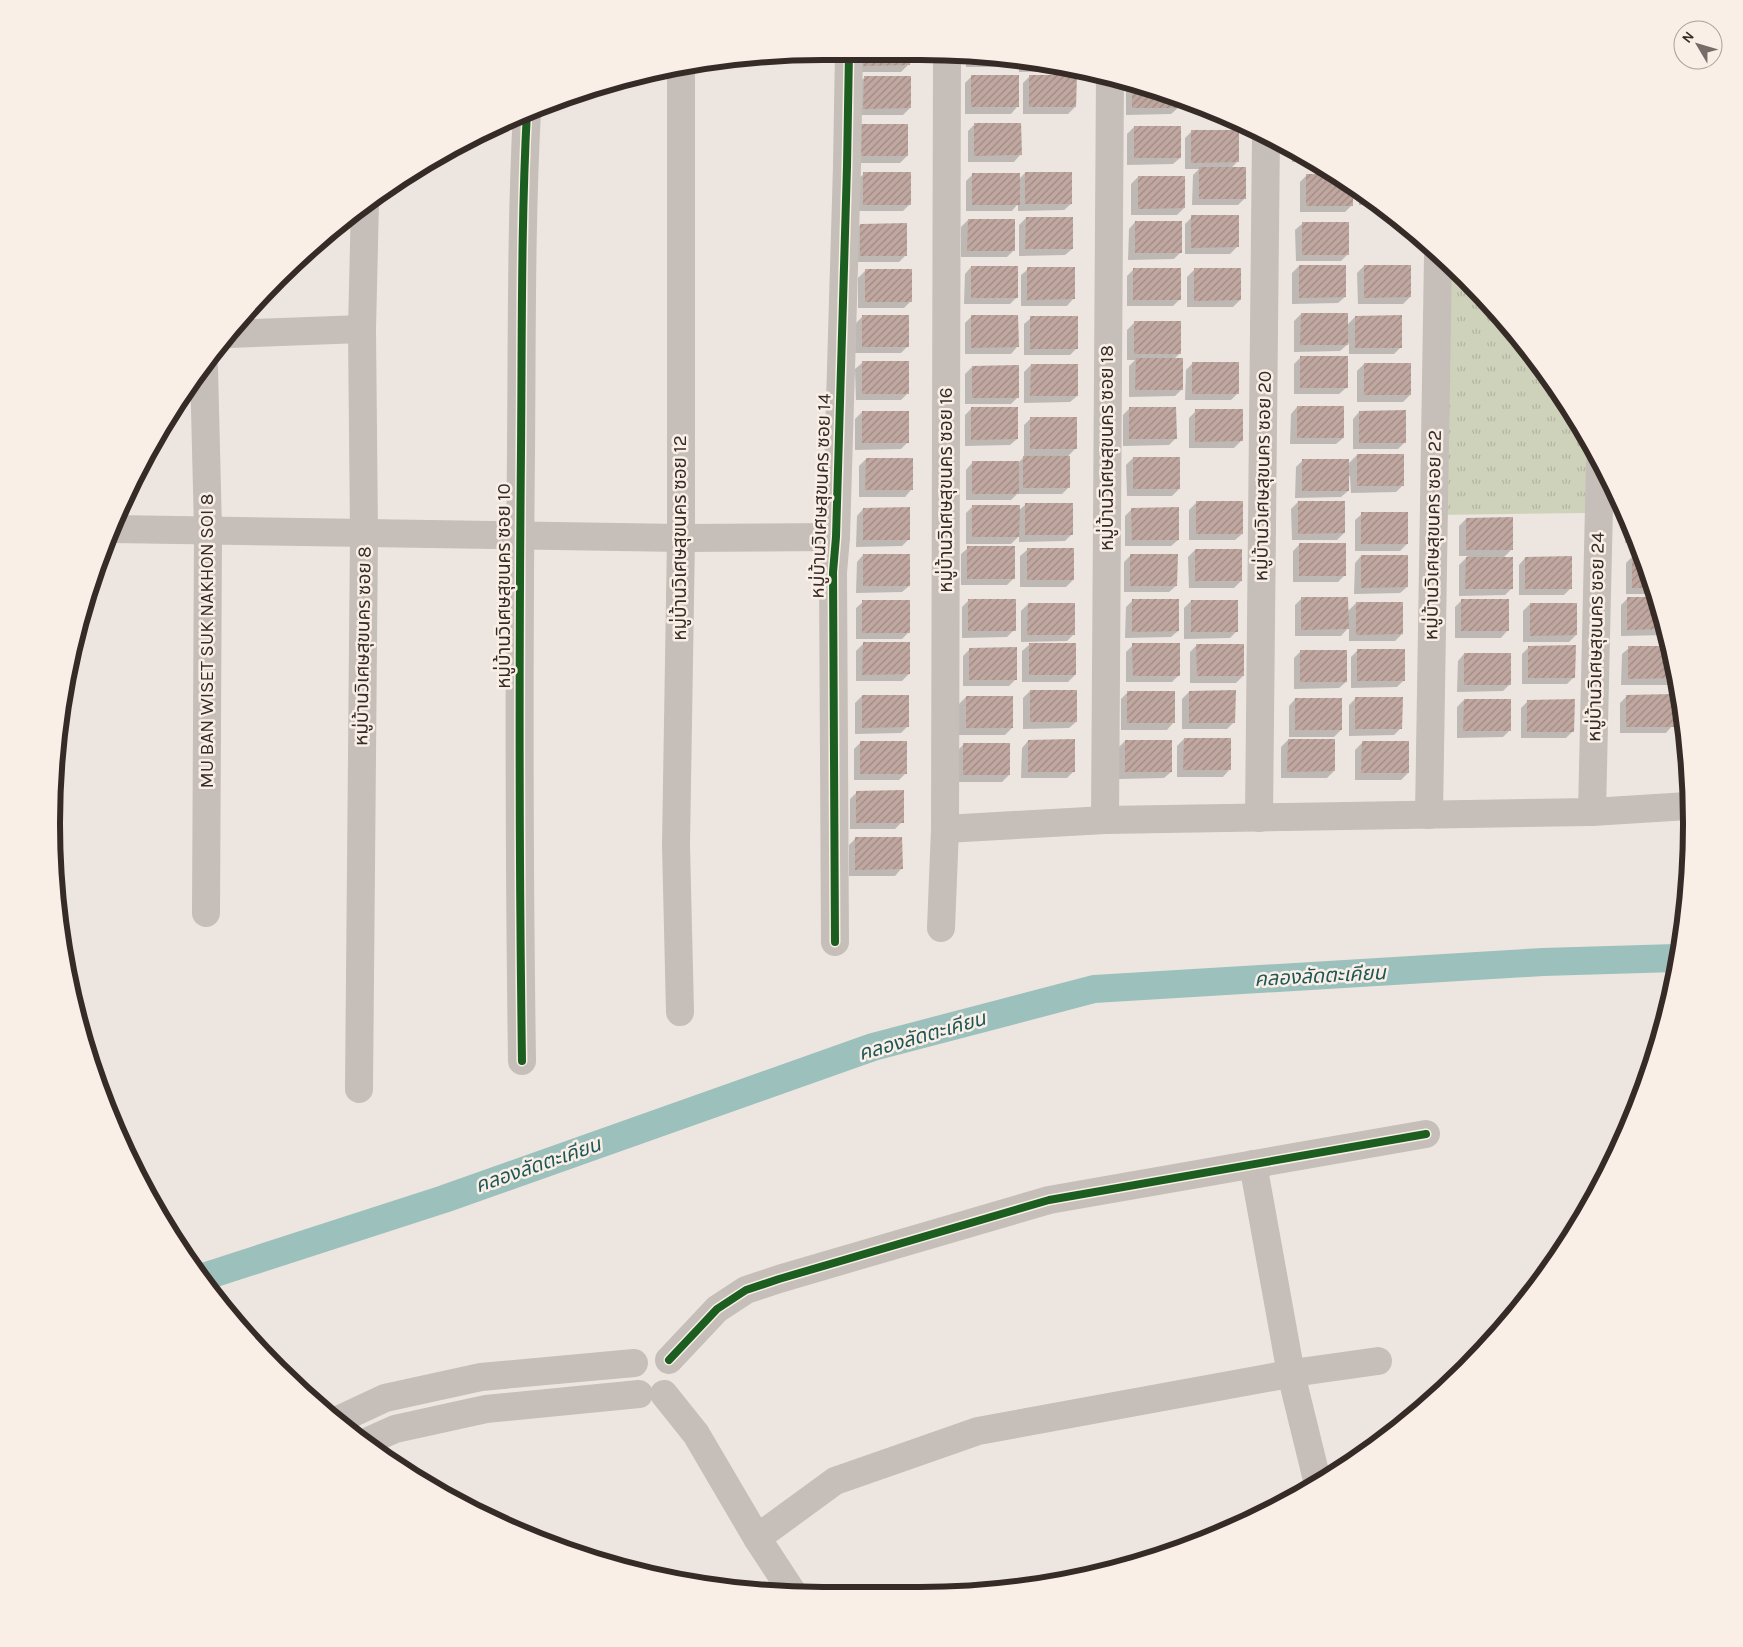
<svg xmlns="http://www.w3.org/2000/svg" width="1743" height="1647" font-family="Karla,'Noto Sans Thai',sans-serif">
<defs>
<pattern id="park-tufts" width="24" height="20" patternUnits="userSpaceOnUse" patternTransform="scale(1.25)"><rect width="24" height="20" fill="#cfd2ba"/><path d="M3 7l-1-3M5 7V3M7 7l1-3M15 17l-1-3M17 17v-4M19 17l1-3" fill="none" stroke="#b2b4a0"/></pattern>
<pattern id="building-hatch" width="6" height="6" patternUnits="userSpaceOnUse" patternTransform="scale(1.25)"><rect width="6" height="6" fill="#c0a8a1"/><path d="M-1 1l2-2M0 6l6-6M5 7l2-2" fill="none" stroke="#9d8983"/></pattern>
</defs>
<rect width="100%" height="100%" fill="#ede6e0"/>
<path fill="url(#park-tufts)" d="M1441,259L1500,315L1588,438L1590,441V513L1439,515Z"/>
<g fill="#0003">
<path d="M856,52H908V65L901,72H856Z"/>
<path d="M966,53H970L1018,61L1011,67H966Z"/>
<path d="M1019,61L1067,69L1065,71L1019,72Z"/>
<path d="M972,76L1017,107L1011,114H965V83Z"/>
<path d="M1030,76L1075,107L1068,114H1023V83Z"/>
<path d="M864,78L910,108L903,115H857V85Z"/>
<path d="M1129,81L1178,100V108L1171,114L1126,115V84Z"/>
<path d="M1188,103L1208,111H1187Z"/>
<path d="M975,124L1020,155L1014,162H968V131Z"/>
<path d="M1134,127L1180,158L1173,164L1127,165V134Z"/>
<path d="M1192,131L1237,162L1231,168L1245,198L1238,205H1192L1193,175L1199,169H1185V138Z"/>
<path d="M854,132L907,156L900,163H855Z"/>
<path d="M1292,150L1311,162H1292Z"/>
<path d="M1025,173L1071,204L1064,210L1018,211V204L1012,211H966V181L973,174L1018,180Z"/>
<path d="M864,174L910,204L903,211H857V180Z"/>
<path d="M1307,175H1332L1352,188V205L1345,212H1300V182Z"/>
<path d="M1138,177L1184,208L1177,215H1131V184Z"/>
<path d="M1359,192L1380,205H1359Z"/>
<path d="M1192,217L1237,247L1230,254H1185V224Z"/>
<path d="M1026,218L1072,249L1065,255L1019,256V225Z"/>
<path d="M968,220L1014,250L1007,257H961V227Z"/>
<path d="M1135,222L1181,252L1174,259L1128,260L1129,229Z"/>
<path d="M1302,224L1348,254L1341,261H1296L1295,230Z"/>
<path d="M860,225L906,255L899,262H853V232Z"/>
<path d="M1299,266L1345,297L1338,303L1292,304V273Z"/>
<path d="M1364,266L1410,297L1403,304H1358L1357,273Z"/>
<path d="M971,267L1017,297L1010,304H964L965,274Z"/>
<path d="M1028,269L1073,299L1067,306H1021V275Z"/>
<path d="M1134,269L1179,300L1173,306H1127V276Z"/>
<path d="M1194,270L1240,300L1233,307H1187V277Z"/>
<path d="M865,271L911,301L904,308H858V278Z"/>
<path d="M1301,314L1347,325L1355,317L1401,347L1394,354H1349V343L1340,351L1294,352V321Z"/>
<path d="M863,316L908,346L901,353H855L856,323Z"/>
<path d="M972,316L1017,347L1011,354H965V323Z"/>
<path d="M1031,318L1077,348L1070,355H1024V324Z"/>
<path d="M1134,323L1180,353L1174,359L1182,389L1175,396L1129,397V366L1135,360H1127V330Z"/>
<path d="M1301,357L1346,388L1339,394H1294V364Z"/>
<path d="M862,363L908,393L901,400H856L855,369Z"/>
<path d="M1193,363L1238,393L1231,400H1185L1186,370Z"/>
<path d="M1364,364L1410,395L1403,402H1357V371Z"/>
<path d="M1031,365L1077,396L1070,402L1024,403V372Z"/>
<path d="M972,367L1018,397L1011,404H965V374Z"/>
<path d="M1297,407L1343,438L1336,444H1290L1291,414Z"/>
<path d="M972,408L1017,439L1010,445L965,446V415Z"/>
<path d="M1130,408L1176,438L1169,445L1123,446V415Z"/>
<path d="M1196,411L1241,441L1234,448H1189V418Z"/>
<path d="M862,412L908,442L901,449L855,450V419Z"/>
<path d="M1359,412L1405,442L1398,449H1353V419Z"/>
<path d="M1031,418L1076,448L1069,455V487L1062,494H1017L1011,500H966V470L972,463H1018L1024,457V425Z"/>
<path d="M1357,455L1403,485L1396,492L1351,493L1350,476H1348V491L1341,497L1295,498L1296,467L1303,460L1348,464Z"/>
<path d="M1133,458L1179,489L1172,496H1127L1126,465Z"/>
<path d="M866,459L911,490L905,497H859V466Z"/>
<path d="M1298,502L1344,533L1337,540H1292L1291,509Z"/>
<path d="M1196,503L1242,534L1235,540H1189V510Z"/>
<path d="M1026,504L1072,534L1065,541L1019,542V536L1011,544H966V513L973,506L1018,511Z"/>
<path d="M863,509L909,539L902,546L856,547L857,516Z"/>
<path d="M1132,509L1178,540L1171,546H1125V516Z"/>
<path d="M1362,514L1407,544L1400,551H1355V520Z"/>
<path d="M1624,517L1636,543H1625Z"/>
<path d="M1466,519L1512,549L1503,558L1512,588L1505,595L1459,596V565L1468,556H1459V526Z"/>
<path d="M1300,544L1345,575L1338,582H1293V551Z"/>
<path d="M968,548L1014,578L1007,585H961V554Z"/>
<path d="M1027,550L1073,580L1066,587H1020V556Z"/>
<path d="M1195,550L1241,581L1234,588H1189L1188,557Z"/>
<path d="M863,555L909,586L902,592L856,593L857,562Z"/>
<path d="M1131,555L1176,586L1169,592H1124V562Z"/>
<path d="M1361,556L1407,587L1400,593L1354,594L1355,563Z"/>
<path d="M1632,557H1642L1651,576L1655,594H1626V563Z"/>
<path d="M1525,558L1571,588L1564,595H1519V565Z"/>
<path d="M1302,598L1347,612L1356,603L1402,634L1395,641H1349V627L1341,636H1295V605Z"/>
<path d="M1628,598H1656L1665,635L1621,636V605Z"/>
<path d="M969,600L1014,630L1007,637L962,638V607Z"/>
<path d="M1133,600L1178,631L1171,637L1125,638L1126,607Z"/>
<path d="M1462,600L1507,631L1501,638H1455V607Z"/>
<path d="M1191,601L1237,631L1230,638L1184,639V608Z"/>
<path d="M863,602L909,632L902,639H856V608Z"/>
<path d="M1028,604L1074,634L1067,641L1021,642V611Z"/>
<path d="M1530,604L1576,635L1569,642H1523V611Z"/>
<path d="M863,644L909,674L902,681H856V651Z"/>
<path d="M1029,645L1075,675L1068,682H1022V651Z"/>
<path d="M1133,645L1179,675L1172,682H1126V652Z"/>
<path d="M1197,645L1243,676L1236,683H1190V652Z"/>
<path d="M1529,647L1574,677L1567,684H1522V654Z"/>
<path d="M1629,648H1668L1674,678L1667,685H1621L1622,654Z"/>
<path d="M970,649L1015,680L1009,686H963V656Z"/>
<path d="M1358,650L1404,680L1397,687L1351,688V657Z"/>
<path d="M1301,651L1346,682L1339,688L1294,689V658Z"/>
<path d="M1464,654L1510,684L1503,691L1457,692L1458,661Z"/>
<path d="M1030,691L1076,722L1069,728L1023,729V698Z"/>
<path d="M1128,692L1173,723L1167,730H1121V699Z"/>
<path d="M1189,692L1234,722L1227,729H1182V699Z"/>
<path d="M862,696L908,726L901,733L855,734V703Z"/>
<path d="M1627,696L1672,726L1666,733H1620V703Z"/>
<path d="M966,697L1012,728L1005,735H959V704Z"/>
<path d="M1356,698L1401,728L1394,735L1349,736V705Z"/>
<path d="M1295,699L1341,730L1334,737H1289V706Z"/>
<path d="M1464,700L1510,730L1503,737L1457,738V707Z"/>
<path d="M1528,701L1573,731L1566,738H1521V708Z"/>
<path d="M1681,705L1685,723L1686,736H1680Z"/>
<path d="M1184,739L1229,770L1223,777H1177V746Z"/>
<path d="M1288,740L1334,771L1327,778H1281V747Z"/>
<path d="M1028,741L1074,771L1067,778H1021L1022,748Z"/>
<path d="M1125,741L1171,772L1164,778L1118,779V748Z"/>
<path d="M860,743L906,773L899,780H854V749Z"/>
<path d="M1362,743L1408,773L1401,780H1355V750Z"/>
<path d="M963,745L1009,775L1002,782H956V752Z"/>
<path d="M857,792L902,822L895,829H850V799Z"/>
<path d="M856,838L901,869L895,876H849V845Z"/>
</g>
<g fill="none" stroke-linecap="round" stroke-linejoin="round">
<path stroke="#9cc0bc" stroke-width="28" d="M200,1278L444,1199L873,1047L1094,989L1543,962L1676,958"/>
</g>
<g fill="url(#building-hatch)">
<path d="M862,52H910V65L862,66Z"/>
<path d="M972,53L1010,60V61H972Z"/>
<path d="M1026,62L1039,64V65H1026Z"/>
<rect x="971" y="75" width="48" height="32"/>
<path d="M1029,75H1077L1076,107H1029Z"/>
<path d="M864,76H911V108L863,109Z"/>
<path d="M1132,82L1179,100V108H1132Z"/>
<path d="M974,123H1021L1022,155L974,156Z"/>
<rect x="861" y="124" width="47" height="32"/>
<rect x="1134" y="126" width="47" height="32"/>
<path d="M1191,130H1239V162L1191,163Z"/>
<rect x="1199" y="167" width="47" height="32"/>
<rect x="863" y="172" width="48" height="33"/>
<rect x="1025" y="172" width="47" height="32"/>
<rect x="972" y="173" width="48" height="32"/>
<path d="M1306,174H1330L1353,188V206H1306Z"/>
<path d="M1138,176H1185V208L1138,209Z"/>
<path d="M1191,215H1239V247L1191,248Z"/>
<path d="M1026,217H1073V249H1025Z"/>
<path d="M968,219H1015V251H967Z"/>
<rect x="1135" y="221" width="47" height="32"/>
<rect x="1302" y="222" width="47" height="33"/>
<path d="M907,223V256H860V224Z"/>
<path d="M1299,265H1346V297L1299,298Z"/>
<path d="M1364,265H1411V297L1364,298Z"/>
<rect x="971" y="266" width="47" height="32"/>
<path d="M1027,267H1075V299L1027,300Z"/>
<rect x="1133" y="268" width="48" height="32"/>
<path d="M1194,268H1241V300L1194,301Z"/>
<rect x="865" y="269" width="47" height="33"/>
<path d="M1301,313H1348V345H1300Z"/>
<rect x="862" y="315" width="47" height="32"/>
<path d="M971,315H1018L1019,347L971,348Z"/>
<path d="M1402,315V348H1355V316Z"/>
<rect x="1030" y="316" width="48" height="33"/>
<rect x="1134" y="321" width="47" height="33"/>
<rect x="1300" y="356" width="48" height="32"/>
<path d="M1136,358H1183V390H1135Z"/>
<rect x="862" y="361" width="47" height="33"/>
<rect x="1192" y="362" width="47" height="32"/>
<rect x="1364" y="363" width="47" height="32"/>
<path d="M1031,364H1078V396H1030Z"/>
<path d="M1019,365V398H972V366Z"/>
<rect x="1297" y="406" width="47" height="32"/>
<path d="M971,407H1018V439L971,440Z"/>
<path d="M1129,407H1176L1177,439H1129Z"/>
<path d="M1195,409H1243V441L1195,442Z"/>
<path d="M1406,410V443H1359V411Z"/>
<rect x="862" y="411" width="47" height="32"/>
<rect x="1030" y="417" width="47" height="32"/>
<rect x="1357" y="454" width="47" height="32"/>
<rect x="1023" y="456" width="47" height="32"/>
<rect x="1133" y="457" width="47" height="32"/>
<path d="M866,458H913V490H865Z"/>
<rect x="1302" y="459" width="47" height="32"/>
<rect x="972" y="461" width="47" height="33"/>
<rect x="1196" y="501" width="47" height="33"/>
<path d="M1298,501H1345V533L1298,534Z"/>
<rect x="1025" y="503" width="48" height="32"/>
<path d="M972,505H1020L1019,537H972Z"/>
<path d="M910,507V540H863V508Z"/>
<path d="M1179,507V540H1132L1131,508Z"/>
<rect x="1361" y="512" width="47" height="32"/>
<path d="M1513,517V550H1466V518Z"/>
<rect x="1299" y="543" width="47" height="33"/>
<rect x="967" y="546" width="48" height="33"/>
<rect x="1027" y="548" width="47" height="32"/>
<rect x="1195" y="549" width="47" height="32"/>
<rect x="863" y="554" width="47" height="32"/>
<path d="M1130,554H1178L1177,586H1130Z"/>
<path d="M1361,555H1408V587L1361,588Z"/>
<path d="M1632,555H1642L1651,576L1654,588H1632Z"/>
<path d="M1572,556V589H1525V557Z"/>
<path d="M1466,557H1513V589H1465Z"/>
<path d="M1301,597H1348L1349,629L1301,630Z"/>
<path d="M1627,597H1656L1663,629L1627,630Z"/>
<rect x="968" y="599" width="48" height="32"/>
<path d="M1132,599H1179V631L1132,632Z"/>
<rect x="1461" y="599" width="48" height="32"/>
<rect x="862" y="600" width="48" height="33"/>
<rect x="1191" y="600" width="47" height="32"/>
<path d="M1356,602H1403V634L1356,635Z"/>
<path d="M1028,603H1075V635H1027Z"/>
<path d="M1530,603H1577V635L1530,636Z"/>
<path d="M863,642H910V674L862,675Z"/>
<rect x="1029" y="643" width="47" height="32"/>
<path d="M1132,643H1180V676H1133Z"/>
<path d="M1196,644H1244V676H1197Z"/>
<path d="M1576,645L1575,678H1528V646Z"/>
<path d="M1628,646H1667L1675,678L1628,679Z"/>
<path d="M1017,647V680H969V648Z"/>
<rect x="1357" y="649" width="48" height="32"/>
<rect x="1300" y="650" width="47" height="32"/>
<rect x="1464" y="653" width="47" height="32"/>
<rect x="1030" y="690" width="47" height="32"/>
<path d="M1236,690L1235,723H1189V691Z"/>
<rect x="1127" y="691" width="48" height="32"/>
<path d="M1674,694V727H1626V695Z"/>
<path d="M862,695H909V727L862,728Z"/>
<rect x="966" y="696" width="47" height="32"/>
<path d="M1355,697H1403L1402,729H1355Z"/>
<rect x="1295" y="698" width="47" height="32"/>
<path d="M1464,699H1511V731H1463Z"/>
<path d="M1575,699L1574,732H1527V700Z"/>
<path d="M1184,738H1231V770H1183Z"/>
<path d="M1075,739V772H1028V740Z"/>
<path d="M1288,739H1335V771L1287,772Z"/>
<rect x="1125" y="740" width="47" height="32"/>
<rect x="860" y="741" width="47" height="33"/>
<path d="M1362,741H1409V773H1361Z"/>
<rect x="963" y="743" width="47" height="32"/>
<path d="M904,790V823H856V791Z"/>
<path d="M855,837H902L903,869L855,870Z"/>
</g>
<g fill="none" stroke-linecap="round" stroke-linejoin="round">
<g stroke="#c5beb9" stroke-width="28">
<path d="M229,334L362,329"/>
<path d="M204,368L208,530L206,913"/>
<path d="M113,529L681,538L836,537"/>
<path d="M1592,812L1600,463"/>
<path d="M1429,815L1438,256"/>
<path d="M1259,818L1266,134"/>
<path d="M1105,820L1110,76"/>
<path d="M945,829L1105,820L1592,812L1688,806"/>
<path d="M941,928L945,829L947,53"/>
<path d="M835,942L833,572L836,537L847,166L849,52"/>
<path d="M680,1012L676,845L681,538V65"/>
<path d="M522,1061C519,857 519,654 521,450C522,337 521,224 527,111"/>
<path d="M359,1089L364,533L362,329L365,203"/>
<path d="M1253,1164L1291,1374L1318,1484"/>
<path d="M669,1360L717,1309L746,1290L779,1279L1049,1200L1426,1134"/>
<path d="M664,1394L696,1434L757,1538L793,1593"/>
<path d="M338,1420L385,1398L481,1377L634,1363"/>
<path d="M366,1442L395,1429L486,1409L639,1394"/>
<path d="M757,1538L835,1481L978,1431L1300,1372L1378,1361"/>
</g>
<defs>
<g id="cycleway">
<path d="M835,942L833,572L836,537L847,166L849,52"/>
<path d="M522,1061C519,857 519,654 521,450C522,337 521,224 527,111"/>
<path d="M669,1360L717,1309L746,1290L779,1279L1049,1200L1426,1134"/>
</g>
</defs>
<use href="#cycleway" stroke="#f9efe7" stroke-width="11"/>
<use href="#cycleway" stroke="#1b5e20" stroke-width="8"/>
</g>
<g text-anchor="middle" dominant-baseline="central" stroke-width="5" stroke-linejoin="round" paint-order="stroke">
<g font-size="19" fill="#362b27" stroke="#f9efe7">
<text transform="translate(1107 448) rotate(-90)">หมู่บ้านวิเศษสุขนคร ซอย 18</text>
<text transform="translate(1263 476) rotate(-89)">หมู่บ้านวิเศษสุขนคร ซอย 20</text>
<text transform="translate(946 490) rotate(-90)">หมู่บ้านวิเศษสุขนคร ซอย 16</text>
<text transform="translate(821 496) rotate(-88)">หมู่บ้านวิเศษสุขนคร ซอย 14</text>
<text transform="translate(1433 535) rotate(-89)">หมู่บ้านวิเศษสุขนคร ซอย 22</text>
<text transform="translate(680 538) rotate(-90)">หมู่บ้านวิเศษสุขนคร ซอย 12</text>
<text transform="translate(504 586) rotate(-90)">หมู่บ้านวิเศษสุขนคร ซอย 10</text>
<text transform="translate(1596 637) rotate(-89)">หมู่บ้านวิเศษสุขนคร ซอย 24</text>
<text transform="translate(207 641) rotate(-90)">MU BAN WISET SUK NAKHON SOI 8</text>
<text transform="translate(363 646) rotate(-89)">หมู่บ้านวิเศษสุขนคร ซอย 8</text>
</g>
<g font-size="20" font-style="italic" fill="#1d5757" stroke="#f9efe7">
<text transform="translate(1320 976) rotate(-3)">คลองลัดตะเคียน</text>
<text transform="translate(922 1036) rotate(-16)">คลองลัดตะเคียน</text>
<text transform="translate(538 1165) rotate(-19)">คลองลัดตะเคียน</text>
</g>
</g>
<path d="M0 0H1743V1647H0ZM823 60H920A763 763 0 0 1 1683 823V824A763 763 0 0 1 920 1587H823A763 763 0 0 1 60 824V823A763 763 0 0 1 823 60Z" fill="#f9efe7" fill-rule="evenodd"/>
<path fill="none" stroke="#362b27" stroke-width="6" d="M823 60H920A763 763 0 0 1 1683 823V824A763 763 0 0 1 920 1587H823A763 763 0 0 1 60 824V823A763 763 0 0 1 823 60Z"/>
<g transform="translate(1698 45) rotate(308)"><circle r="24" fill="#f9efe7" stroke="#aba19a"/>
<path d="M0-4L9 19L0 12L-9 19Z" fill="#766c68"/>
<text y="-8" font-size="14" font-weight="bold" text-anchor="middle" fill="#362b27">N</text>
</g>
</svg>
